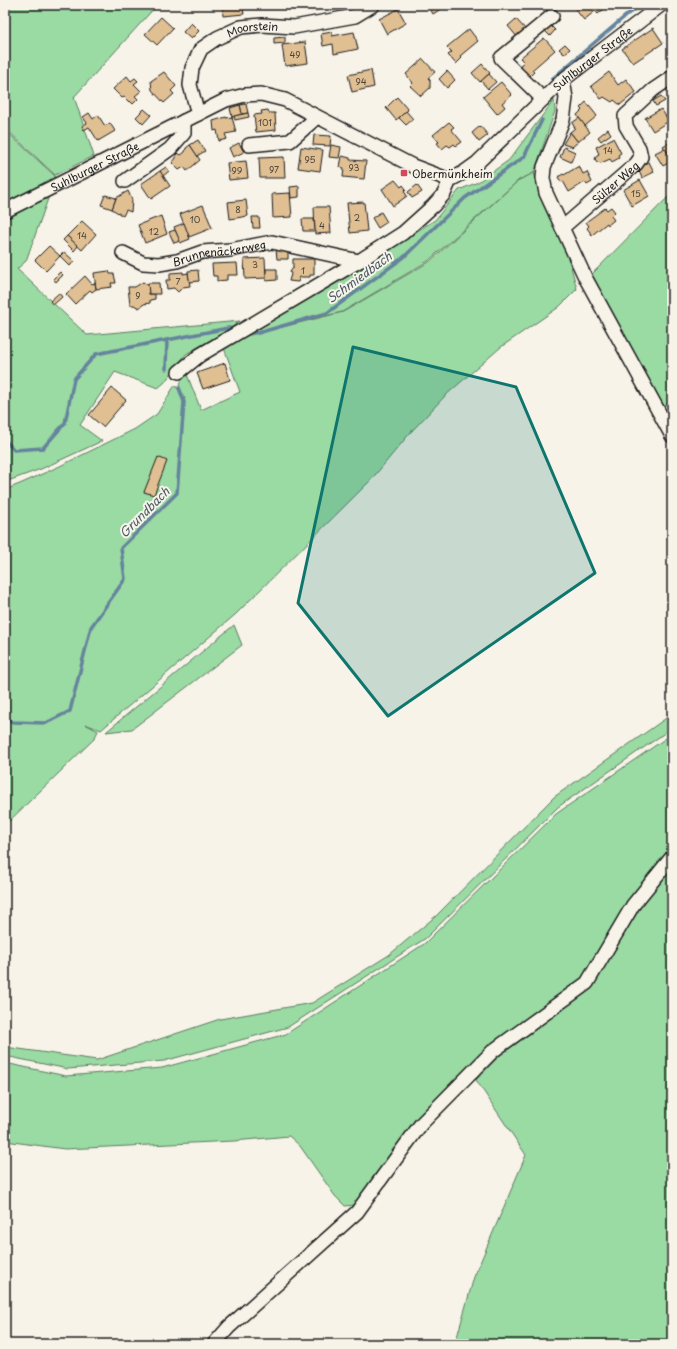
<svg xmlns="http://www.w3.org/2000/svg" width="677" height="1349" font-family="'Playpen Sans',sans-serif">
<rect width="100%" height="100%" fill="#f7f3e8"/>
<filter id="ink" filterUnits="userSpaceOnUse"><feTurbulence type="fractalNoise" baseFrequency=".025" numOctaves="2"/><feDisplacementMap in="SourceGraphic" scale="8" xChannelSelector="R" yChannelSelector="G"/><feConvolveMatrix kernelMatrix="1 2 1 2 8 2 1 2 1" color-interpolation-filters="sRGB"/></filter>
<g filter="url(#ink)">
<g fill="#9adaa3" stroke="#5b7b60">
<path d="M5,5H157L74,97L94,156L55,175L5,128Z"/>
<path d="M554,100L555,111L534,173L519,180L428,261L342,312L245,335L435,220L459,190L478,182L509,160Z"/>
<path d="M5,130L55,176L52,181L5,205Z"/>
<path d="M534,173L540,194L568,256L577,289L559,307L501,347L445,396L410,433L371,480L236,614L101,730L85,724L98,731L94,739L5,825V490L22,483L60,466L135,429L157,414L175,385L185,399L179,385L186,372L201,410L240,392L224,348L246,336L343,312L429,262L519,180Z"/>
<path d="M50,193L26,261L17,269L87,335L240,321L227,331L186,354L164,383L158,388L115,372L80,425L102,441L41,469L5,482V217Z"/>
<path d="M672,193V401L663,407L590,276Z"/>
<path d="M234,625L242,645L132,729L106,732Z"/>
<path d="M672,714V728L558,807L426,938L288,1027L164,1061L68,1069L5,1056V1047L97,1060L220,1019L312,1003L389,955L436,916L554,797Z"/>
<path d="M672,734V850L631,902L584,979L490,1048L355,1205L345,1206L335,1196L300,1146L289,1136L234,1141L65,1149L5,1141V1063L66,1076L162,1068L286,1034L424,944L556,814Z"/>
<path d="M672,864V1344H455L474,1277L526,1155L476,1080L503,1052L594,983L640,908Z"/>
</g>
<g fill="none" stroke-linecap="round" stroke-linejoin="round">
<g stroke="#65849d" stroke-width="3.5">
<path d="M552,79L629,13L643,5"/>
<path d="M248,332L258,333L327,313L404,257L465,198L524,157L542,120"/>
<path d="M166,369L167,340"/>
<path d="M5,440L14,450L43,448L65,423L74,379L96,354L228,328L236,329"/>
<path d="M5,718L13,722L46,723L70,711L91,627L125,579L121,548L177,493L184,402L179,388"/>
</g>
</g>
<g fill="#e0bf93" stroke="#1c1c1c">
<path d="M222,5H253L254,8L243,9L244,14L223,16Z"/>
<path d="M311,5H322V9L311,11Z"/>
<path d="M428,5H443L444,7L433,14Z"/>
<path d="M580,5H602L605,8L598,14L595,11L584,20L575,9Z"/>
<path d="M398,9L406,23L387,34L379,19Z"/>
<path d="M161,17L173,28L157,45L145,34Z"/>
<path d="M516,19L527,31L518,38L508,26Z"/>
<path d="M191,23L199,31L191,39L183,32Z"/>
<path d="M551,26L555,30L550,36L545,31Z"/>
<path d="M653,28L663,43L633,63L622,49Z"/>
<path d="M469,29L478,41L460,56L462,58L456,64L448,55L452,52L447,47Z"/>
<path d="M332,32V36L354,32L358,49L334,54L333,44L323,46L321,34Z"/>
<path d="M285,37V43L274,44V38Z"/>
<path d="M544,38L555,50L532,70L534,72L529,77L519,66L524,62L520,58Z"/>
<path d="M305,42L308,63L285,66L282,45Z"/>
<path d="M565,44L570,49L564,54L559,49Z"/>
<path d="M423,59L435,72L428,78L430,80V88L421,96L410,86L413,83L406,74Z"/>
<path d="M482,64L490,73L480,82L472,73Z"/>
<path d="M371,70L374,87L352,92L348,75Z"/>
<path d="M447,71L455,80L447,88L439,79Z"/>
<path d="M164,72L176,86L171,91L174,94L164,103L152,90L151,81Z"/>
<path d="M609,72L618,85L626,79L636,92L620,105L614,100L612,102L604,97L601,99L591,86Z"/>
<path d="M489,74L496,82L488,89L481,81Z"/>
<path d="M127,76L131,81L135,78L138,81L134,84L141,91L135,96L138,99L133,104L130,101L129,102L124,97L122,98L113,89Z"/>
<path d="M501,82L512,95L502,103L505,107L497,114L483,97Z"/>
<path d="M661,96L665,101L656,106L653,101Z"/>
<path d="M397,97L408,110L396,120L386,108Z"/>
<path d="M586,102L597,116L585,126L577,115L582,110L580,108Z"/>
<path d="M246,104L248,113L242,114L240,105Z"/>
<path d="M240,105L242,114L232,117L230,108Z"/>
<path d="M144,109L151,115L143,124L136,117Z"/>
<path d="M661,109L669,121L653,131L645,118Z"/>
<path d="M268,110L269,113H275L276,130L256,132L254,115L262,114L261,111Z"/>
<path d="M406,111L413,119L406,125L399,118Z"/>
<path d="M89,113L93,119L98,115L105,126L110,123L115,131L98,141L89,127L84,130L82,126L87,123L83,117Z"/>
<path d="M248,113L249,117L235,120L234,116Z"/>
<path d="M226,117V118L232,117L236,132L225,134L227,139L219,141L217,130L214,131L213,121Z"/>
<path d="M579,118L590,132L578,142L570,132L575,128L572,123Z"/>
<path d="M449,122L454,127L451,129L462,142L456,146L454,144L450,147L447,145L442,149L437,143L439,142L433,135Z"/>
<path d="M480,126L488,135L479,142L472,133Z"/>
<path d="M608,129L611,134L601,141L598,137Z"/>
<path d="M570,132L578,142L572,147L563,144Z"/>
<path d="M314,135L331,136L330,146L313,145Z"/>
<path d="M613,138L621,153L618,155L619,158L612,162L610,159L601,163L597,162L595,159L597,155L599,154L596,147Z"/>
<path d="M198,140L205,151L197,156L190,145Z"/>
<path d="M672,141V160L663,146Z"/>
<path d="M239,143L244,152L233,157L229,148Z"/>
<path d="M190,145L200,160L187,171L184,167L179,170L172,163L176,158V155L178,153L181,155L185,152L186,148Z"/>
<path d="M331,145L341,147L339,158L329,157Z"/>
<path d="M301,147L323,150L320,171L298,168Z"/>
<path d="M564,147L575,152L571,162L560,157Z"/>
<path d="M665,148L672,161L663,166L655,153Z"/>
<path d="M342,156L350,158V160L366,161L364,179L343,177L344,168L340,167Z"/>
<path d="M284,157L285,178H260L259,158Z"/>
<path d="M246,161L248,178L229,180L227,163Z"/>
<path d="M649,162L654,172L642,178L638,169Z"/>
<path d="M579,166L583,174L587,172L592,182L587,185L585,182L569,192L563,181L561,182L558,177L563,174L564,175Z"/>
<path d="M166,167L169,171L163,176L160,171Z"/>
<path d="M160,171L170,186L151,199L141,184Z"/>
<path d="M395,180L401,187L403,185L406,189L404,191L407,196L393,206L382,189Z"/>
<path d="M640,180L649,196L632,206L623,190Z"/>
<path d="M417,185L422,192L412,198L408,192Z"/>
<path d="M299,186V197L291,198L290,187Z"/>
<path d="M128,191L132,200L131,212L126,210L123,216L112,209L116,198Z"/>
<path d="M290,193L292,217L273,218L272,194Z"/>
<path d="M105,195L116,198L112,209L101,205Z"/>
<path d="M246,200L248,216L230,219L228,202Z"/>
<path d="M364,202L367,231L350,233L347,203Z"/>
<path d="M203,205L212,228L189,237L180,214Z"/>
<path d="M314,207H329L331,233L315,234Z"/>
<path d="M611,207L615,212L611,216L614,220L608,225L607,223L592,235L587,228L589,226L586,222L605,208L607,210Z"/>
<path d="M381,212L387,222L378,228L372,218Z"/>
<path d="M161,216L167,234L145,243L138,225Z"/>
<path d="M252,217H259L260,228H253Z"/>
<path d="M302,219H314L315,231H303Z"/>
<path d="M82,221L96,234L82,250L67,236Z"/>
<path d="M184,223L190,239L180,243L174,227Z"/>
<path d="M175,230L180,241L174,243L169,232Z"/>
<path d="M67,236L78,246L74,251L63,240Z"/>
<path d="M49,246L60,256L46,271L35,260Z"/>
<path d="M276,249H288V259H277Z"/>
<path d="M64,252L74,261L70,266L60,256Z"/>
<path d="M265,258L266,278L245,279L244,259Z"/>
<path d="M293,259H314V275H310V277H300L298,282L289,281L291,274L290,272L293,268Z"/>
<path d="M237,263L238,275H227V280L217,281V276H213L212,264Z"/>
<path d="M266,269H277V280L266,281Z"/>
<path d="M198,270L199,281L189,282L188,271Z"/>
<path d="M109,271L110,274H114L116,283H111L112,287L96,289L94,273Z"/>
<path d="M60,272L63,275L56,282L53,279Z"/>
<path d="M183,272V274L188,273L190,286L183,287L178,292L174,288L167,289L166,280H170V273Z"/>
<path d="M85,276L92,284L95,283L96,289L92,292L90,290L75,304L66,294Z"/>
<path d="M143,282L149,286V294H155V299L150,300V303L144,304L139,308L134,305H130L128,287H135Z"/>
<path d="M148,283H159L160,294H149Z"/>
<path d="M59,293L62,297L53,305L50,301Z"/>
<path d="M225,363L230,380L203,389L197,373Z"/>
<path d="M112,388L126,400L103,427L89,415Z"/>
<path d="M158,457L167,461L154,495L144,492Z"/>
</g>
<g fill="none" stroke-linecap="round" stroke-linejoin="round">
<defs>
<g id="minor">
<path d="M563,80L566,98L563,120L544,167L543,178L546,193L585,277L672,436"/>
<path d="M543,99L501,58L552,16"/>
<path id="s1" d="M198,114L190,85L192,68L201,49L217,38L241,27L262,25L294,27L355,16L373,5"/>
<path d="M249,145L290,141L317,117"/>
<path d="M125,181L170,149L184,133V121"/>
<path id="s2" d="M5,211L226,100L245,95L261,94L285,100L413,166L450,180L463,173L477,163L563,80L661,5"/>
<path id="s3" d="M562,228L636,164L641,157L639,148L626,126L625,116L653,90L672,77"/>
<path id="s4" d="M123,253L143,263L159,264L177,261L202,252L230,250L272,242L359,261"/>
<path d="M179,372L200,355L359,261L403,233L433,206L444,194L450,180"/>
<path d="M214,1344L229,1327L357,1212L421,1124L493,1051L587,983L633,905L672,857"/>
</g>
</defs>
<use href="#minor" stroke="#1c1c1c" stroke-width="16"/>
<use href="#minor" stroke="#f7f3e8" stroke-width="13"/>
</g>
</g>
<path fill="#0f766e" fill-opacity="0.2" stroke="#0f766e" stroke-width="3" stroke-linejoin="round" d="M353,347L516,387L595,573L388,716L298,603Z"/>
<rect fill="#d1495b" stroke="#f7f3e8" stroke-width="1.5" x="400" y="169" width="8" height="8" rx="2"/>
<g text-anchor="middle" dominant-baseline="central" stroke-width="4" stroke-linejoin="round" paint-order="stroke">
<g font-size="9" fill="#4d453a">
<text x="295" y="54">49</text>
<text x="361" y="81">94</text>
<text x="265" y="122">101</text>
<text x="608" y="150">14</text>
<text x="310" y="159">95</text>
<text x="354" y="167">93</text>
<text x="274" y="169">97</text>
<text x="237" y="170">99</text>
<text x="636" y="193">15</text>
<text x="238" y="209">8</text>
<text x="357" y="217">2</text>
<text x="195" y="219">10</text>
<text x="322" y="225">4</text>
<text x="154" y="231">12</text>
<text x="82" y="235">14</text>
<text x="255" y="264">3</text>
<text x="303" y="270">1</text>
<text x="178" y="281">7</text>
<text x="138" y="295">9</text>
</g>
<g font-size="11" fill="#1c1c1c" stroke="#f7f3e8">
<text stroke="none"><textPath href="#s1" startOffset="125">Moorstein</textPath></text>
<text stroke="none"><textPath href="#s2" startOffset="679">Suhlburger Straße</textPath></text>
<text stroke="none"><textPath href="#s2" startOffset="100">Suhlburger Straße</textPath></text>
<text stroke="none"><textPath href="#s3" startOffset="70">Sülzer Weg</textPath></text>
<text stroke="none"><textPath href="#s4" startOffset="100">Brunnenäckerweg</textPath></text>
</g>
<g font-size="11" fill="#1c1c1c" stroke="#f7f3e8" text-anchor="start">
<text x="412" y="173">Obermünkheim</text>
</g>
<g font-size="12" font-style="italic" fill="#475967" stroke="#f7f3e8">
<text transform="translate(359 277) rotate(-36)">Schmiedbach</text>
<text transform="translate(144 512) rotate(-45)">Grundbach</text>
</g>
</g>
<rect width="677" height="1349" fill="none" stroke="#f7f3e8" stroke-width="20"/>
<rect x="10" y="10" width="657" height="1329" fill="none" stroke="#1c1c1c" stroke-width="1.5" filter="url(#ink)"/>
</svg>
